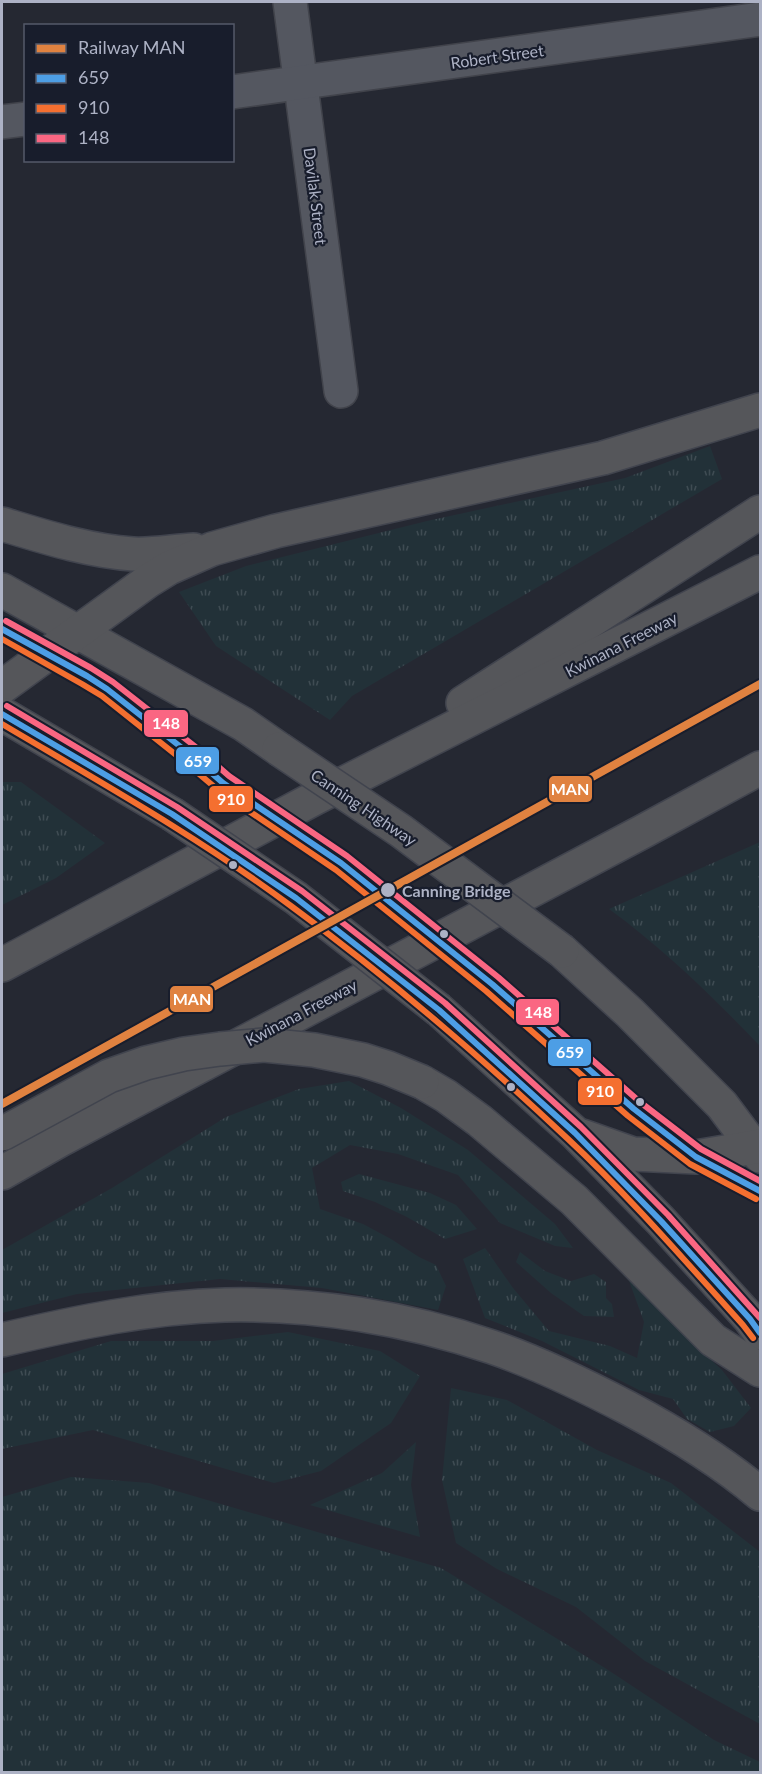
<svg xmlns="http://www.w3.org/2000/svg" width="762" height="1774" font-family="Lato,sans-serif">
<defs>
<pattern id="grass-tufts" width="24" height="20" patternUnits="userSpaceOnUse" patternTransform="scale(1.5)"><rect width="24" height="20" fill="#223138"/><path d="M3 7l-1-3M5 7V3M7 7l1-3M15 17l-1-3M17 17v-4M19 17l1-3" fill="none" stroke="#3f4c53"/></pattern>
</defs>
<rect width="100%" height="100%" fill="#252832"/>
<g fill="url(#grass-tufts)">
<path d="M710,446L722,479L352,696L330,720L216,646L179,592L246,566L427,521L625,478Z"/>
<path d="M2,782H21L105,843L56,878L2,905Z"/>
<path d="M760,842V1046C713,997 664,949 609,909Z"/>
<path d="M349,1081L401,1108L468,1150L555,1224L573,1248L555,1246L500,1223L458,1175L398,1154L350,1145L312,1168L320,1209L363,1224L391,1239L419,1257L436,1265L446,1286L438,1310L322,1288L220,1279L77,1294L2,1313V1250L112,1188L226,1117L299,1089Z"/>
<path d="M359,1174L430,1193L456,1205L477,1229L445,1239L407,1217L375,1202L343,1191L341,1182Z"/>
<path d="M485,1248L513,1288L549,1331L610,1346L637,1358L644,1322L624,1267L681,1332L722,1370L751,1408L734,1426L710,1432L687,1419L673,1399L639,1390L542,1341L485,1318L463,1259Z"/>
<path d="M520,1252L545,1271L571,1281L594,1274L606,1282V1298L612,1304L614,1317L584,1316L551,1293L516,1262Z"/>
<path d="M288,1332L380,1351L420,1376L391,1423L321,1471L274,1483L93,1430L2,1449V1374L111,1341H213Z"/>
<path d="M451,1388L507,1400L597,1450L671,1483L760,1552V1724L645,1661L576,1607L497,1569L456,1543L442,1480Z"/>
<path d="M416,1442L411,1485L420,1537L310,1505L382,1473Z"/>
<path d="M71,1477L149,1483L441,1568L605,1668L714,1740L760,1762V1772H2V1497Z"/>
</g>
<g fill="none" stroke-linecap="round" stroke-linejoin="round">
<defs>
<g id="minor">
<path d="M290,2L341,391"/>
<path d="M232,92L760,19"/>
<path d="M2,122L26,119"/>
</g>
<g id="highway">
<path d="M2,524C45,537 88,551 133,554C153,555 174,551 194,550"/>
<path d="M2,590L243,724L279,749"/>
<path d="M2,687L148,581L169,568L212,549L276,531L603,458L760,410"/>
<path d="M463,703L760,512"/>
<path d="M2,714L172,814"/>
<path d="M562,951L630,1013L722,1105L760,1156"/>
<path d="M2,965L315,798L760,572"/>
<path d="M439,1010L575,1133L661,1221L750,1319L760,1333"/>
<path d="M422,1082L446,1096L480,1121L574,1200L713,1340L760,1370"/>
<path d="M582,1136L633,1154L696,1157L760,1146"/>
<path d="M2,1173L60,1140L642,832L760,768"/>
<path d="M2,1340C75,1323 149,1307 225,1305C314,1303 407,1318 492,1347C539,1363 584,1385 628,1408C675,1433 720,1460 760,1494"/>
</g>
</defs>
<use href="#minor" stroke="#41434b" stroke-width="36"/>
<use href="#highway" stroke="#41444e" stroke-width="36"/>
<use href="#minor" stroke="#545760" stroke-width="33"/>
<use href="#highway" stroke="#55565a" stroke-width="33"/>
<defs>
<g id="highway-bridge">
<path d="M279,749L401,831L562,951"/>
<path d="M172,814L296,898L439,1010"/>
<path d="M2,1134L109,1076L146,1063L184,1054L220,1049L264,1045L314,1050L363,1060L388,1068L422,1082"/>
</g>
</defs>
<use href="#highway-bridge" stroke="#41444e" stroke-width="36" stroke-linecap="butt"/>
<use href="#highway-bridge" stroke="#55565a" stroke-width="33"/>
<defs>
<g id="bus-1">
<path d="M2,629L87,676L107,689L191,755L223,783L341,863L492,984L634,1109L696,1157L760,1191"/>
<path d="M2,714L172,814L296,898L439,1010L575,1133L661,1221L750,1319L760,1333"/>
</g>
<g id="bus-2">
<path d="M2,639L82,684L102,696L185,762L218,790L336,870L486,991L628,1116L690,1164L756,1199"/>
<path d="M2,724C100,782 200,838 291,906C388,977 480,1056 568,1139C630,1197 686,1262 743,1325L753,1338"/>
</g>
<g id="bus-3">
<path d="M6,621L91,668L113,682L197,748L229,776L347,856L498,977L640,1102L701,1149L760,1181"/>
<path d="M7,706L177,807L302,891L445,1003L581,1127L668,1215L760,1318"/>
</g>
</defs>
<use href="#bus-1" stroke="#181d2c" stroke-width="10"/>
<use href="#bus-2" stroke="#181d2c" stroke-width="10"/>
<use href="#bus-3" stroke="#181d2c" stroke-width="10"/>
<use href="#bus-1" stroke="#4d9ee5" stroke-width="6"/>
<use href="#bus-2" stroke="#f46f30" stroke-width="6"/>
<use href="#bus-3" stroke="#fa6682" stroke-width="6"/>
<defs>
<path id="rail-1" d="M2,1104L760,684"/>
</defs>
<use href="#rail-1" stroke="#181d2c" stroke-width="12"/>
<use href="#rail-1" stroke="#e08240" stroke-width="8"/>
</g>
<g fill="#adb2c5" stroke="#181d2c" stroke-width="2">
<circle cx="233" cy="865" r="5"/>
<circle cx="388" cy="890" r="8"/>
<circle cx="444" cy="934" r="5"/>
<circle cx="511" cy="1087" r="5"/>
<circle cx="640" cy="1102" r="5"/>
</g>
<g text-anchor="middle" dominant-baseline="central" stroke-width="4.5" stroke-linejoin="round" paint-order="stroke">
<g font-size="16" fill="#adb2c5" stroke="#181d2c">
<text transform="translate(497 56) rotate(-8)">Robert Street</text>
<text transform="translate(316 196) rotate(83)">Davilak Street</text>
<text transform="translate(621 644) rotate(-27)">Kwinana Freeway</text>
<text transform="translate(364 807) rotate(34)">Canning Highway</text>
<text transform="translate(301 1012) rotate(-28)">Kwinana Freeway</text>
</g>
<g font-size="16" font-weight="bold" fill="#adb2c5" stroke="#181d2c" text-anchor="start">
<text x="402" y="890">Canning Bridge</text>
</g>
</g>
<g stroke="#181d2c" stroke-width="2">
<rect x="143" y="709" width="46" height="29" rx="6" fill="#fa6682"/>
<rect x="175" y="746" width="45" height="29" rx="6" fill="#4d9ee5"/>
<rect x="548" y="775" width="45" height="28" rx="6" fill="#e08240"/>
<rect x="208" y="785" width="46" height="28" rx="6" fill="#f46f30"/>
<rect x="169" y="985" width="45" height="28" rx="6" fill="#e08240"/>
<rect x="515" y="998" width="45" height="28" rx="6" fill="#fa6682"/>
<rect x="547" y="1038" width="45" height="29" rx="6" fill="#4d9ee5"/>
<rect x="577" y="1077" width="46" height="29" rx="6" fill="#f46f30"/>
</g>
<g font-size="16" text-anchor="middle" font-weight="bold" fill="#fff">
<text x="166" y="729">148</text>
<text x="198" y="767">659</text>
<text x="570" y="795">MAN</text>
<text x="231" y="805">910</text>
<text x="192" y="1005">MAN</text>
<text x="538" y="1018">148</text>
<text x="570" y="1058">659</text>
<text x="600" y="1097">910</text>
</g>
<rect width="762" height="1774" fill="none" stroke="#adb2c5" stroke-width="6"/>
<rect x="24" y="24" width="210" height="138" fill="#181d2c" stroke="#545969" stroke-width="1.5"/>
<rect x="36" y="44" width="30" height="9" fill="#e08240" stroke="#545969" stroke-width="1.5"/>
<text x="78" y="54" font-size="18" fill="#adb2c5">Railway MAN</text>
<rect x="36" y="74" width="30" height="9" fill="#4d9ee5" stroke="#545969" stroke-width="1.5"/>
<text x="78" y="84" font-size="18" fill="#adb2c5">659</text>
<rect x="36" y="104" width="30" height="9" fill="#f46f30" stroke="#545969" stroke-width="1.5"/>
<text x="78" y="114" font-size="18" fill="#adb2c5">910</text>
<rect x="36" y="134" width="30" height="9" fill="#fa6682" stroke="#545969" stroke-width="1.5"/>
<text x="78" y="144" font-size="18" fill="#adb2c5">148</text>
</svg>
